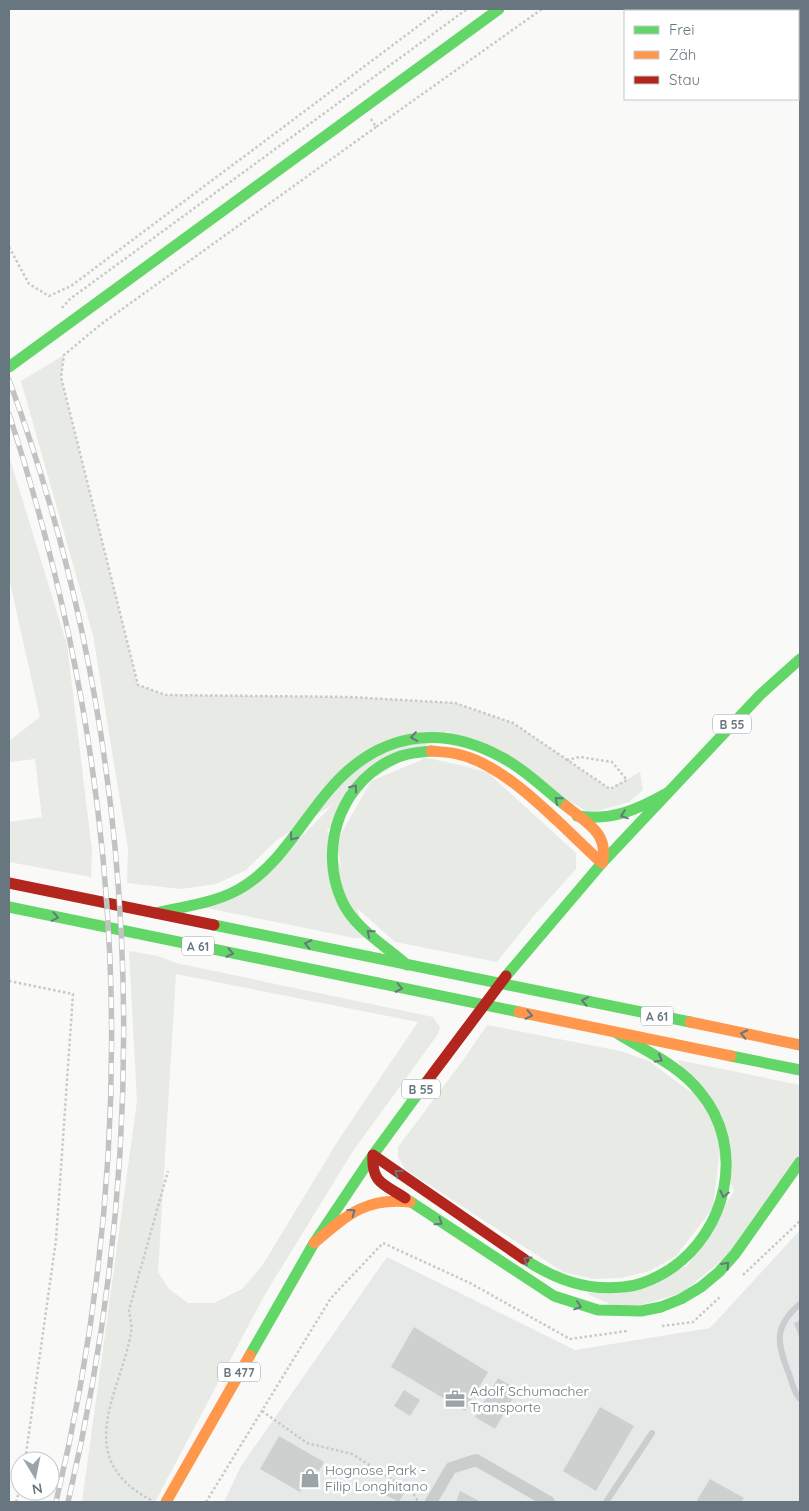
<svg xmlns="http://www.w3.org/2000/svg" width="809" height="1511" font-family="Quicksand,sans-serif">
<rect width="100%" height="100%" fill="#f9f9f8"/>
<path fill="#e7e9e8" d="M800,1230V1502H224L241,1466L387,1257L575,1350L710,1328Z"/>
<g fill="#e8eae6" fill-rule="evenodd">
<path d="M64,355L61,377L138,685L166,695L350,697L455,703L513,723L610,789L640,772L643,790L629,802L590,813L448,731L277,840L246,870L216,884L181,889L127,883L128,849L93,635L21,381Z"/>
<path d="M9,456L67,645L92,850L91,877L9,862V822L42,817L35,759L9,762V741L40,717L9,578Z"/>
<path d="M387,750L510,775L393,753L327,831L368,938H354L202,907L290,848Z"/>
<path d="M426,758L487,772L576,853V869L532,918L497,962L395,942L349,901L336,843L371,781Z"/>
<path d="M129,951L158,956L176,963L433,1017L440,1027L438,1034L353,1151L264,1296L155,1502H82L137,1101ZM176,974L418,1022L339,1139L262,1266L242,1289L214,1303H188L169,1289L158,1272Z"/>
<path d="M487,1025L620,1051L649,1061L696,1096L719,1157L713,1208L676,1256L650,1271L621,1278L593,1279L563,1272L405,1169L398,1157V1147L464,1059Z"/>
<path d="M678,1060L800,1085V1155L728,1255L682,1293L624,1310L587,1294L687,1266L734,1191Z"/>
</g>
<g fill="#ced0d0">
<path d="M800,1320V1340L794,1323Z"/>
<path d="M414,1327L488,1372L465,1411L391,1367Z"/>
<path d="M498,1378L518,1390L495,1429L475,1417Z"/>
<path d="M404,1390L420,1400L410,1416L394,1406Z"/>
<path d="M600,1407L634,1426L596,1491L563,1471Z"/>
<path d="M279,1436L324,1462L319,1471L314,1468L300,1492L260,1469Z"/>
<path d="M710,1479L744,1498L741,1502H696Z"/>
<path d="M389,1485L404,1493L399,1502L383,1494Z"/>
<path d="M460,1491L468,1495L481,1502H456Z"/>
</g>
<g fill="none" stroke-linecap="round" stroke-linejoin="round">
<g stroke="#c9c9ca" stroke-width="2.5" stroke-dasharray="2.5 2.5" stroke-linecap="butt">
<path d="M686,9L692,11"/>
<path d="M798,64L800,65"/>
<path d="M371,119L376,127L542,9"/>
<path d="M376,127L100,325L64,355L61,377L138,685L166,695L350,697L455,703L513,723L610,789L627,780L612,762L580,757L567,760"/>
<path d="M9,247L29,284L49,296L71,286L441,9"/>
<path d="M62,308L70,299L467,9"/>
<path d="M9,981L73,994L56,1240L25,1461"/>
<path d="M743,1275L800,1221"/>
<path d="M662,1326L693,1322L721,1296"/>
<path d="M262,1411L307,1443L352,1454L412,1492L418,1501"/>
<path d="M151,1500C71,1458 120,1394 131,1333C132,1326 130,1317 129,1310L168,1171"/>
<path d="M16,1502L20,1489"/>
<path d="M206,1502L331,1298L383,1243L470,1283L570,1339L627,1331"/>
</g>
<g stroke="#cacccd" stroke-width="6">
<path d="M800,1304C773,1327 777,1343 789,1374C792,1382 794,1393 800,1399"/>
<path d="M606,1502L652,1433"/>
</g>
<path stroke="#cacccd" stroke-width="12" d="M431,1502L451,1468L476,1460L549,1502"/>
<g stroke="#63d668" stroke-width="11">
<path d="M798,29L800,30"/>
<path d="M9,367L499,9"/>
<path d="M577,816C612,821 637,810 667,793"/>
<path d="M9,907L519,1012"/>
<path d="M156,913C186,906 219,903 246,885C282,861 302,821 330,789C377,734 439,722 503,758C526,770 545,790 566,806"/>
<path d="M214,925L690,1022"/>
<path d="M407,965C386,946 354,928 342,901C317,846 342,777 401,756C410,753 421,752 431,751"/>
<path d="M506,976L602,863L760,695L800,659"/>
<path d="M731,1056L800,1070"/>
<path d="M405,1198L554,1296L598,1310L641,1311L661,1307L681,1299L701,1287L719,1272L735,1254L800,1162"/>
<path d="M524,1259C555,1279 585,1291 623,1287C639,1286 656,1278 669,1270C727,1232 747,1148 700,1092C679,1065 645,1051 617,1033"/>
<path d="M250,1355L314,1243L373,1155L425,1084"/>
</g>
<g stroke="#ff974d" stroke-width="11">
<path d="M755,9L760,11"/>
<path d="M431,751C441,752 452,752 461,755C510,767 565,830 602,863C610,834 586,822 566,806"/>
<path d="M519,1012L731,1056"/>
<path d="M690,1022L800,1045"/>
<path d="M314,1243C346,1216 365,1197 410,1202"/>
<path d="M166,1502L250,1355"/>
</g>
<g stroke="#b3261e" stroke-width="11">
<path d="M9,883L214,925"/>
<path d="M425,1084L506,976"/>
<path d="M405,1198C384,1184 371,1183 373,1155L524,1259"/>
</g>
<defs>
<g id="rail">
<path d="M9,380C142,741 156,1129 68,1502"/>
<path d="M9,414C127,774 144,1134 56,1502"/>
</g>
</defs>
<use href="#rail" stroke="#c1c3c3" stroke-width="5.5"/>
<use href="#rail" stroke="#fff" stroke-width="4" stroke-dasharray="11" stroke-linecap="butt"/>
</g>
<defs><path id="oneway-chevron" d="M-2-3.5L2.5 0L-2 3.5" fill="none" stroke-width="1.6" stroke-linecap="round" stroke-linejoin="round" transform="scale(1.25)"/></defs>
<g stroke="#68777f">
<use href="#oneway-chevron" transform="translate(414 737) rotate(172)"/>
<use href="#oneway-chevron" transform="translate(354 788) rotate(-52)"/>
<use href="#oneway-chevron" transform="translate(558 800) rotate(-141)"/>
<use href="#oneway-chevron" transform="translate(624 815) rotate(161)"/>
<use href="#oneway-chevron" transform="translate(293 837) rotate(128)"/>
<use href="#oneway-chevron" transform="translate(55 917) rotate(11)"/>
<use href="#oneway-chevron" transform="translate(370 933) rotate(-141)"/>
<use href="#oneway-chevron" transform="translate(308 944) rotate(-168)"/>
<use href="#oneway-chevron" transform="translate(230 953) rotate(12)"/>
<use href="#oneway-chevron" transform="translate(399 988) rotate(12)"/>
<use href="#oneway-chevron" transform="translate(585 1001) rotate(-169)"/>
<use href="#oneway-chevron" transform="translate(529 1015) rotate(12)"/>
<use href="#oneway-chevron" transform="translate(744 1034) rotate(-168)"/>
<use href="#oneway-chevron" transform="translate(659 1059) rotate(29)"/>
<use href="#oneway-chevron" transform="translate(398 1173) rotate(-145)"/>
<use href="#oneway-chevron" transform="translate(724 1194) rotate(103)"/>
<use href="#oneway-chevron" transform="translate(352 1212) rotate(-36)"/>
<use href="#oneway-chevron" transform="translate(439 1222) rotate(34)"/>
<use href="#oneway-chevron" transform="translate(527 1260) rotate(-148)"/>
<use href="#oneway-chevron" transform="translate(726 1265) rotate(-48)"/>
<use href="#oneway-chevron" transform="translate(578 1306) rotate(19)"/>
</g>
<defs>
<symbol id="office-bare" viewBox="-9 -9 18 18"><path d="M-6-3h4V-5.5h4V-3h4V5H-6ZM-1-4.5V-3h2v-1.5ZM-6 0V1H6V0Z" fill="#9ba4a9" stroke="#fff" stroke-width="2.5" paint-order="stroke"/></symbol>
<symbol id="shop-bare" viewBox="-9 -9 18 18"><path d="M-5-2.5h2.3a2.7 3.5 0 0 1 5.4 0H5L5.5 6h-11ZM-1.5-2.5h3a1.5 2.3 0 0 0-3 0Z" fill="#9ba4a9" stroke="#fff" stroke-width="2.5" paint-order="stroke"/></symbol>
</defs>
<g fill-rule="evenodd">
<use href="#office-bare" x="441" y="1385" width="28" height="28"/>
<use href="#shop-bare" x="296" y="1464" width="28" height="28"/>
</g>
<g text-anchor="middle" dominant-baseline="central" stroke-width="5" stroke-linejoin="round" paint-order="stroke">
<g fill="#fff" stroke="#95a0a5" stroke-width="1">
<rect x="713" y="714.5" width="38" height="19" rx="4"/>
<rect x="182" y="936.5" width="32" height="19" rx="4"/>
<rect x="641" y="1006.5" width="32" height="19" rx="4"/>
<rect x="402" y="1079.5" width="38" height="19" rx="4"/>
<rect x="218" y="1362.5" width="42" height="19" rx="4"/>
</g>
<g font-size="12" font-weight="bold" fill="#68777f">
<text x="732" y="724">B 55</text>
<text x="198" y="946">A 61</text>
<text x="657" y="1016">A 61</text>
<text x="421" y="1089">B 55</text>
<text x="239" y="1372">B 477</text>
</g>
<g font-size="14" fill="#68777f" stroke="#fff" text-anchor="start">
<text x="470" y="1391">Adolf Schumacher<tspan x="470" dy="16">Transporte</tspan></text>
<text x="325" y="1470">Hognose Park -<tspan x="325" dy="16">Filip Longhitano</tspan></text>
</g>
</g>
<rect width="809" height="1511" fill="none" stroke="#68777f" stroke-width="20"/>
<rect x="624" y="10" width="175" height="90" fill="#ffffff" stroke="#c3c9cc"/>
<rect x="634" y="26" width="25" height="8" fill="#63d668" stroke="#c3c9cc"/>
<text x="669" y="35" font-size="15" fill="#68777f">Frei</text>
<rect x="634" y="51" width="25" height="8" fill="#ff974d" stroke="#c3c9cc"/>
<text x="669" y="60" font-size="15" fill="#68777f">Zäh</text>
<rect x="634" y="76" width="25" height="8" fill="#b3261e" stroke="#c3c9cc"/>
<text x="669" y="85" font-size="15" fill="#68777f">Stau</text>
<g transform="translate(35 1476) rotate(170)"><circle r="24" fill="#ffffff" stroke="#c3c9cc"/>
<path d="M0-4L9 19L0 12L-9 19Z" fill="#9ba4a9"/>
<text y="-8" font-size="14" font-weight="bold" text-anchor="middle" fill="#68777f">N</text>
</g>
</svg>
